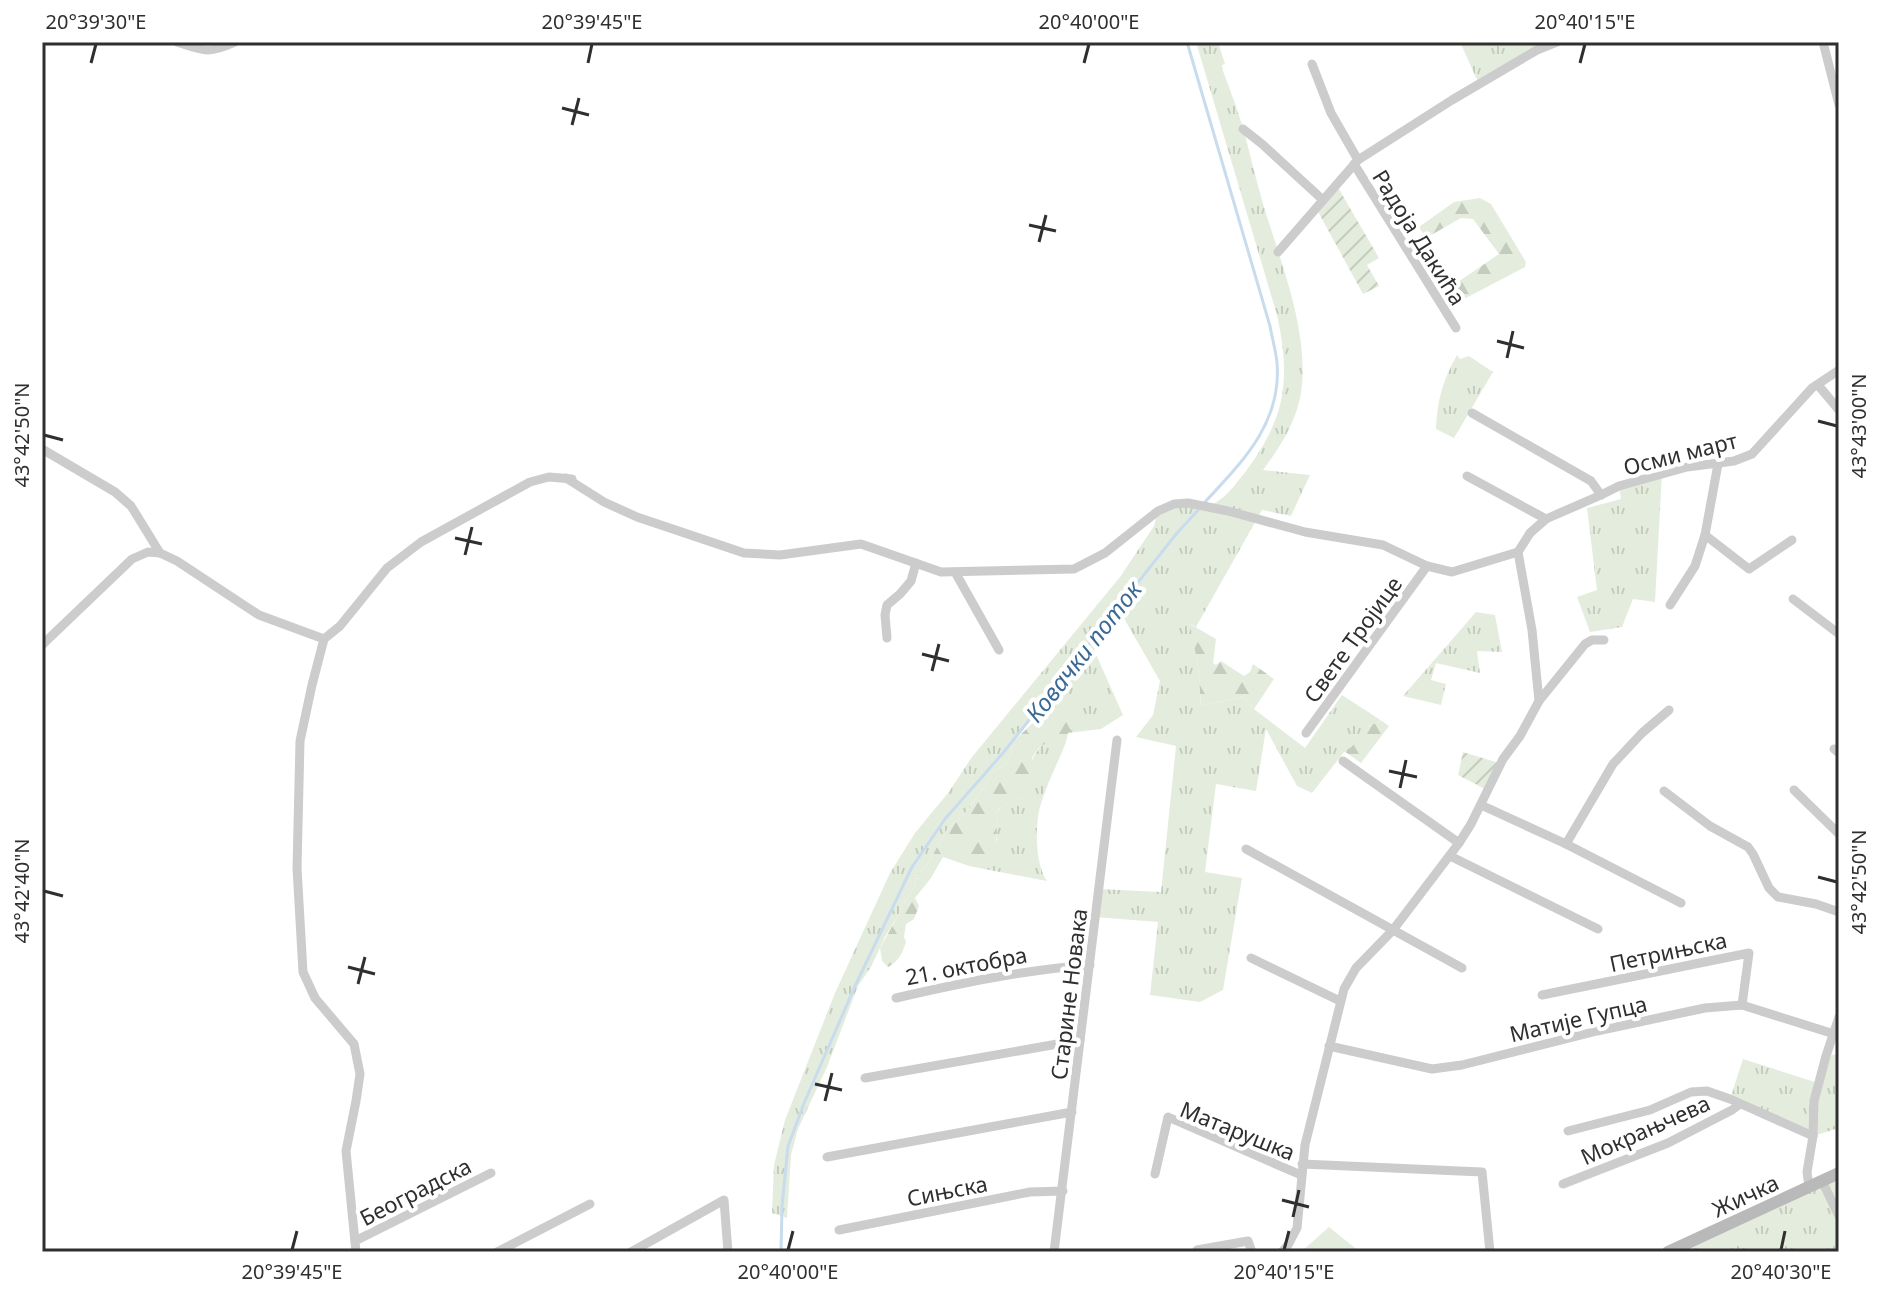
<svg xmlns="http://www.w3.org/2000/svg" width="1881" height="1294" font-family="'Noto Sans',sans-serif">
<defs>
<pattern id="grass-tufts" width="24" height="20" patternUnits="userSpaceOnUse" patternTransform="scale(2)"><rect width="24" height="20" fill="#e4eddd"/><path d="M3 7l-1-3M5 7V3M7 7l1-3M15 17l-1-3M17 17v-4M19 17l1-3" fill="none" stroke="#c4ccbe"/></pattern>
<pattern id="forest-firs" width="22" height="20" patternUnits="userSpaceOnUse" patternTransform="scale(2)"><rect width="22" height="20" fill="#e4eddd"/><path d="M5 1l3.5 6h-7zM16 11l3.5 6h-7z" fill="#c4ccbe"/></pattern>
<pattern id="garden-furrows" width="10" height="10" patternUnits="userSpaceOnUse" patternTransform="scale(2)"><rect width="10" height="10" fill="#e4eddd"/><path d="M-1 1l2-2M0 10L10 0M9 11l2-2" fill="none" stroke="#c4ccbe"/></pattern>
</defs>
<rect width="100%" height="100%" fill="#fff"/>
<g fill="url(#grass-tufts)">
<path d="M1196,42H1218L1225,64L1222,65L1223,71C1231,92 1239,114 1245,135C1251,159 1257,183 1264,207C1281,263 1310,334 1301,393C1296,422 1281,446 1263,470L1310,475L1291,516L1262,510L1196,627L1191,624L1198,666L1201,706L1243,697L1254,709L1305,748L1342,695L1382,721L1368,726L1356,744L1344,752L1312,793L1297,786L1266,729L1256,791L1216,784L1205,872L1242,878L1223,990L1200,1002L1150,995L1158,922L1095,917L1099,889L1161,892L1176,746L1136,737L1153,715L1160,681L1122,615L1094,650L1123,715L1101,729L1068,733L1051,709L1046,710L1080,661L1012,743L1011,756L1007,763L992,772L984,788L966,812L946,831L926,867L918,873L914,887L901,907L899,914L885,937L871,967L858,986L827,1067L798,1129L791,1155L787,1218L772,1213L774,1165L785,1120L835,993L890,873L915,833L948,793L972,757L1120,577L1154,526L1158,511C1177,501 1196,512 1211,505C1227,498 1235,484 1246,471C1286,417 1291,380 1277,315Z"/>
<path d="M1460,42H1557L1479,84Z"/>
<path d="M1457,355L1460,359L1469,356L1493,372L1454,438L1436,429C1437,400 1443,380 1457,355Z"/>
<path d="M1662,473L1655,602L1633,599L1622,627L1590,632L1577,597L1597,590L1587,508L1621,499L1619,486Z"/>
<path d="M1476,612L1495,615L1502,652L1477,651L1480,673L1436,663L1431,680L1446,684L1441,705L1403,696Z"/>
<path d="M1046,742H1066C1058,763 1046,785 1040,807C1035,825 1035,865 1047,881L969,866L984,865L997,840L996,812L1003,805L1023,798C1027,779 1029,754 1046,742Z"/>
<path d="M1839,1054V1128L1813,1136L1730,1099L1743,1059L1818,1083L1826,1056Z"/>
<path d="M1839,1173V1213L1830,1200L1839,1226V1252H1668Z"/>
</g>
<g fill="url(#forest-firs)">
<path d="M1480,198L1491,204L1526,262L1525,267L1464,299L1455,284L1499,254L1473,219L1461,218L1426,238L1419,227L1454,202Z"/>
<path d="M1190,624L1216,639L1213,663L1216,665L1221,661L1244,676L1250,672L1253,664L1274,679L1254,709L1243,697L1201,706L1198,666Z"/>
<path d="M1050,709L1074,722V728L1068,733L1066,742C1046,745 1044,738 1032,758L1037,773C1034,780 1031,791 1025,796C1016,804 1006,800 996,812C997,836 1000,846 984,866H969L943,857L931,878L915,898L919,906L914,919L906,924L904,937L906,942C902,954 899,961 888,967L882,961L880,948L899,914L901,907L914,887L918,873L926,867L946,831L966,812L984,788L992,772L1007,763L1011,756L1012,743L1046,710Z"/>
<path d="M1382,721L1389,726L1361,763L1344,751C1355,746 1352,746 1358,736C1363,727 1373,724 1382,721Z"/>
</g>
<g fill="url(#garden-furrows)">
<path d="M1336,184L1379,258L1367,265L1379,286L1363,294L1316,208Z"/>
<path d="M1463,752L1499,763L1485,789L1458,775Z"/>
</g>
<path fill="#e4eddd" d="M1329,1227L1360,1252H1301Z"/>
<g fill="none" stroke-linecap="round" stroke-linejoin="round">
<g stroke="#c8dced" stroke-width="3">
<path d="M1187,42L1270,326C1272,338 1276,351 1277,363C1282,423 1242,462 1205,502"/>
<path d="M781,1252L782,1206L788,1146L805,1101L855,986L912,867L945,819L1003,753L1177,533L1200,508"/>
</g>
<g stroke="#ccc" stroke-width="9">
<path d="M177,42C204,51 209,54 235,42"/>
<path d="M1823,42L1839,105"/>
<path d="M1312,64L1331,113L1358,160"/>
<path d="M1243,129L1262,144L1323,200"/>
<path d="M1354,164L1456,328"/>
<path d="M1278,252L1358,160L1452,100L1537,50L1557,42"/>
<path d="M1818,385L1839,410"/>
<path d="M1472,413L1591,481L1601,495"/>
<path d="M42,449L115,492L131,506L160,553"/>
<path d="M1467,476L1546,519"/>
<path d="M566,478L604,502L637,517L744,553L780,555L861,544L941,572L1074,569L1105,553L1158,511L1174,504L1188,503L1228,511L1305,532L1383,545L1427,566L1452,572L1518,552"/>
<path d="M1705,535L1749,569L1792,540"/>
<path d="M1518,552L1530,533L1546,519L1601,495L1619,486L1687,467L1734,461L1752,454L1812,388L1839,370"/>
<path d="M955,572L999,650"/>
<path d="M1793,599L1839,634"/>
<path d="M1670,605L1695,566L1705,535L1718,464"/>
<path d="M887,638L885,615L887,605L900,594L911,581L916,563"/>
<path d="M42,645L132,559L148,552L160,553L177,561L259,615L324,639"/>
<path d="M1539,701L1585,644L1592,640H1604"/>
<path d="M1306,733L1427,566"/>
<path d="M1834,749L1839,753"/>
<path d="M1343,761L1459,843"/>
<path d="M1794,790L1839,834"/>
<path d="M1664,791L1710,826L1748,847L1753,854L1769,888L1778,897L1816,904L1839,912"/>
<path d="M1481,805L1566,844L1681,903"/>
<path d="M1566,844L1613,764L1642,733L1669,710"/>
<path d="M1246,849L1462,968"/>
<path d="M1450,856L1598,929"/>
<path d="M1251,958L1340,1001"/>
<path d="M1542,995L1749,953L1742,1005"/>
<path d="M896,998C961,983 1024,970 1090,965"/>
<path d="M1329,1046L1432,1069L1462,1065L1597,1031L1705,1008L1742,1005L1834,1034"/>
<path d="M865,1078L1080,1040"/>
<path d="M1568,1131L1650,1110L1691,1092L1707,1091L1730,1099L1813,1136"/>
<path d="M827,1157L1072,1112"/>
<path d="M1302,1164L1482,1172L1490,1252"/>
<path d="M1155,1174L1168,1117L1301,1175"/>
<path d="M1822,1181L1839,1216"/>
<path d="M1563,1184L1668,1143L1732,1110L1740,1104"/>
<path d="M1809,1187L1807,1172L1813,1136L1814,1101L1826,1056L1839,1017"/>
<path d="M839,1230L1030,1192L1063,1191"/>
<path d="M355,1241L491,1173"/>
<path d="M1197,1250L1248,1241L1252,1252"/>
<path d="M356,1252L346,1151L356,1101L360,1074L354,1044L315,998L303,972L297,868L300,741L312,685L324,639L340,626L387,568L421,542L530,482L549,477L572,479"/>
<path d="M497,1252L590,1204"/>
<path d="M631,1252L724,1200L728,1252"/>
<path d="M1054,1252L1117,740"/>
<path d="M1282,1252L1288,1245L1297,1228L1305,1145L1344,989L1356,968L1393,930L1459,843L1471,824L1503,759L1520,736L1539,701L1532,630L1518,552"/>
</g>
<path stroke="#b9b9b9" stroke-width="12" d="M1668,1252L1839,1173"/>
</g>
<path fill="none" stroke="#2f2f2f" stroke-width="3" d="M91,63L96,44M588,63L592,44M1084,63L1089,44M1580,63L1585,44M562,108L589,115M572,125L579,98M1029,225L1056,231M1039,242L1046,215M1497,341L1524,348M1507,358L1513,331M1818,421L1837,426M44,435L63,440M455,538L482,544M465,555L472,527M922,654L949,661M932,671L939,644M1389,771L1417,777M1400,788L1406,760M1818,877L1837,882M44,891L63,896M348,967L375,974M358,984L365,957M815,1084L842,1090M825,1101L832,1073M1282,1200L1309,1207M1293,1217L1299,1190M292,1250L297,1231M788,1250L793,1231M1284,1250L1289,1231M1781,1250L1785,1231"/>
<g text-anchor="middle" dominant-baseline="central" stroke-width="8" stroke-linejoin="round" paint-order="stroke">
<g font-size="22" fill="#2f2f2f" stroke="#fff">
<text transform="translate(1420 237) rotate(58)">Радоја Дакића</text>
<text transform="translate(1680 453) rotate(-14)">Осми март</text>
<text transform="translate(1352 639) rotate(-54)">Свете Тројице</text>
<text transform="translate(1668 951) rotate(-12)">Петрињска</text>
<text transform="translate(966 965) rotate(-11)">21. октобра</text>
<text transform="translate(1068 994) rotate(-83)">Старине Новака</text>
<text transform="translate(1578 1018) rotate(-13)">Матије Гупца</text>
<text transform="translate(1645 1129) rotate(-24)">Мокрањчева</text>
<text transform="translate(1238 1130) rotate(22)">Матарушка</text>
<text transform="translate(947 1190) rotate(-11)">Сињска</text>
<text transform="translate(415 1191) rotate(-27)">Београдска</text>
<text transform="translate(1745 1195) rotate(-25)">Жичка</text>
</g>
<g font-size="24" font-style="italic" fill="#396a95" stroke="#fff">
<text transform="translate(1083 651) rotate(-52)">Ковачки поток</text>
</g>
</g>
<rect width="1881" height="1294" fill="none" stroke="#ffffff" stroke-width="88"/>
<rect x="44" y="44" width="1793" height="1206" fill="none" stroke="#2f2f2f" stroke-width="3"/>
<g font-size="20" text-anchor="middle" fill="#2f2f2f">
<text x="96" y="29">20°39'30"E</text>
<text x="592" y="29">20°39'45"E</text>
<text x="1089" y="29">20°40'00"E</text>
<text x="1585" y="29">20°40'15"E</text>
<text transform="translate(1859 426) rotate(-90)" y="7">43°43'00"N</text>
<text transform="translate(22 435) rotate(-90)" y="7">43°42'50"N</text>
<text transform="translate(1859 882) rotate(-90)" y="7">43°42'50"N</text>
<text transform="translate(22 891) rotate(-90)" y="7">43°42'40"N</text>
<text x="292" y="1279">20°39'45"E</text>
<text x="788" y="1279">20°40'00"E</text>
<text x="1284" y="1279">20°40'15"E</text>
<text x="1781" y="1279">20°40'30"E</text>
</g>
</svg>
